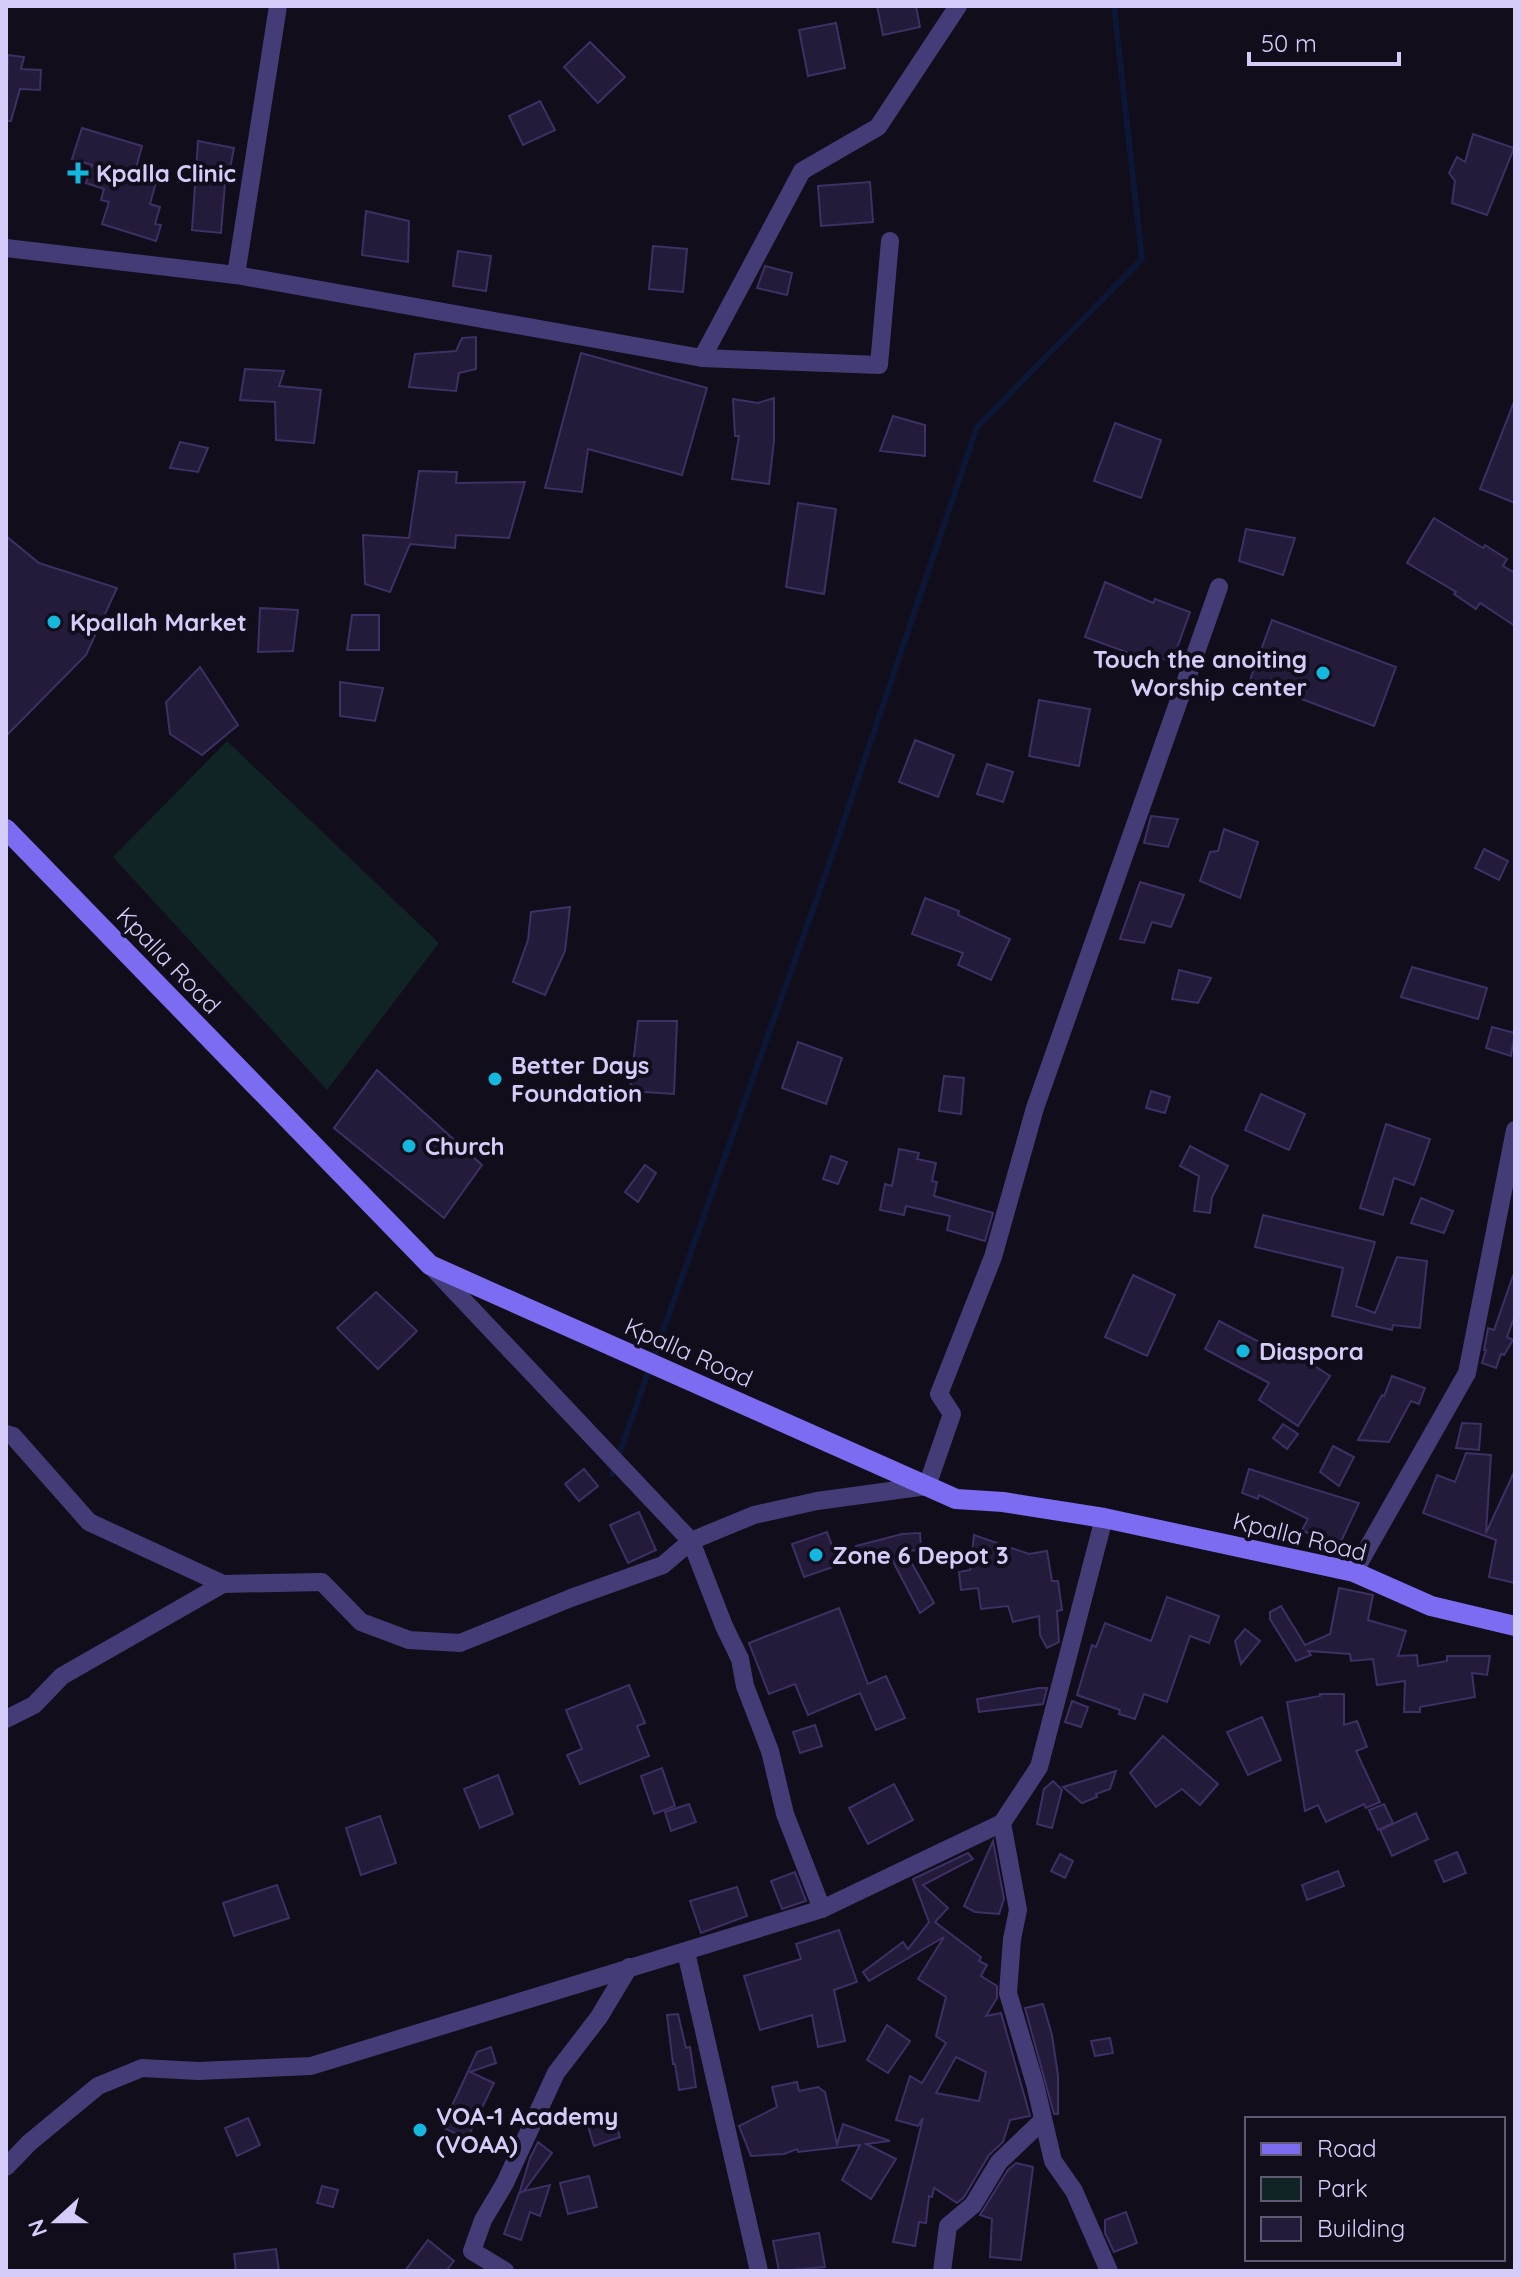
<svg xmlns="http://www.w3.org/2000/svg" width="1521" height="2277" font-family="Quicksand,sans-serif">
<rect width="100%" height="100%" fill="#110d1b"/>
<path fill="#112425" d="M227,741L439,943L327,1090L113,857Z"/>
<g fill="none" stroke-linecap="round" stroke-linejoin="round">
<path stroke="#0c1735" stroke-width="6" d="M612,1474L833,853L977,427L1142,259L1114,6"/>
</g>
<g fill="#241b3b" stroke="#3e2f64" stroke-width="2" fill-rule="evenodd">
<path d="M877,6H916L920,27L883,35Z"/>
<path d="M836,23L845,68L808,76L799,30Z"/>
<path d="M590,42L625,77L598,103L564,67Z"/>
<path d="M8,55L24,57L21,69L41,70L40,90L20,89L11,121H6Z"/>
<path d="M540,101L555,130L523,145L509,116Z"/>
<path d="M82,128L142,146L136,168L158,175L150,204L160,207L155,224L161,225L156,241L102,224L109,202L101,200L104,189L86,183L92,165L72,159Z"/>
<path d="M1473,134L1514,148L1487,215L1452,203L1455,181L1449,173L1457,157L1465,162Z"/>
<path d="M198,141L234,148L227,184L225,183L221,233L192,230Z"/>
<path d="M870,182L873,222L821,226L818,186Z"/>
<path d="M366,211L409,221L408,262L362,255Z"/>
<path d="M653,246L687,249L683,292L649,289Z"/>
<path d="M458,251L491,256L486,291L453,286Z"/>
<path d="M765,266L792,273L787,295L757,288Z"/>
<path d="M476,337V369L459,373L456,391L409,387L415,354L456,351L462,338Z"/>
<path d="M581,353L707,388L682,475L588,449L582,492L545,488Z"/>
<path d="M245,369L284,371L279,386L321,390L314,443L276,440L275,402L240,400Z"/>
<path d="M774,398V441L769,484L732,479L739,436H735L733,399L758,403Z"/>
<path d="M1514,402L1515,403V503L1480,489Z"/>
<path d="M893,416L925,425V456L880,451Z"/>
<path d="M1115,423L1161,440L1141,498L1094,481Z"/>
<path d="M180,442L208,448L198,472L170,468Z"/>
<path d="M419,471L457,472L456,483L525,482L509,538L456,535L455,548L410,544L390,592L365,584L363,535L409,538Z"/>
<path d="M798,503L836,509L824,594L786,587Z"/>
<path d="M1434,518L1483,548L1485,545L1507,559L1503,566L1515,573V626L1480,603L1476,609L1454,594L1456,592L1407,563Z"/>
<path d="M1246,529L1295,538L1283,575L1239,561Z"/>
<path d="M6,536L39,563L117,588L86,655L6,736Z"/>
<path d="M1105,582L1153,603L1155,599L1190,612L1172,662L1155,656L1153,662L1085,637Z"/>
<path d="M260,608L298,610L293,651L258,652Z"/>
<path d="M352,615H379V650H347Z"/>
<path d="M1272,620L1396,667L1374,726L1250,680Z"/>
<path d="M200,667L238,725L202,755L170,734L166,702Z"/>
<path d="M340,682L383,688L375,721L340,716Z"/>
<path d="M1039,700L1090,709L1079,766L1029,756Z"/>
<path d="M915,740L954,755L938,797L899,782Z"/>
<path d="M987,764L1013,772L1003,802L977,794Z"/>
<path d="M1151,816L1178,819L1168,847L1144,843Z"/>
<path d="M1224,829L1258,842L1240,898L1200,881L1210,852L1218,851Z"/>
<path d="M1484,849L1508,861L1499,880L1475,868Z"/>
<path d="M1140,882L1184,895L1171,927L1152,922L1144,943L1120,939Z"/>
<path d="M925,898L959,911L958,915L1010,939L991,980L958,965L963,953L912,934Z"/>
<path d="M570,907L565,951L545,995L513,982L528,940L531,912Z"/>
<path d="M1412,967L1487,988L1478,1019L1401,997Z"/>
<path d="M1179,970L1211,978L1198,1003L1172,999Z"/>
<path d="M638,1021H677L674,1094L630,1091Z"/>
<path d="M1492,1027L1515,1033L1511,1056L1486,1048Z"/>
<path d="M798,1042L842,1058L826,1104L782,1088Z"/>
<path d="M377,1070L482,1165L444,1218L334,1128Z"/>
<path d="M944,1076L964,1078L961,1114L939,1111Z"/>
<path d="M1151,1091L1170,1097L1165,1113L1146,1108Z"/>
<path d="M1261,1094L1305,1114L1289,1150L1245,1130Z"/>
<path d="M1386,1124L1430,1139L1414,1185L1394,1178L1383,1215L1360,1208Z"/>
<path d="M1190,1146L1228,1166L1212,1197L1210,1213L1194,1211L1199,1176L1180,1166Z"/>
<path d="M899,1149L919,1153L917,1159L936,1163L932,1181L937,1182L934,1196L993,1213L985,1241L947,1230L950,1216L906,1206L904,1215L880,1210L885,1184L892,1186Z"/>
<path d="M831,1156L847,1162L838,1184L823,1179Z"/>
<path d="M645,1165L656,1173L638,1202L625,1192Z"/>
<path d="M1421,1198L1453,1211L1444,1233L1411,1223Z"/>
<path d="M1263,1215L1375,1242L1356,1306L1375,1313L1397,1257L1427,1261L1420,1328L1393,1325L1392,1330L1332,1316L1343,1268L1255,1247Z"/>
<path d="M1133,1275L1175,1295L1147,1356L1105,1337Z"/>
<path d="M1513,1276L1515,1277V1315L1507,1337L1513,1340L1504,1355L1501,1354L1496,1368L1482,1363L1486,1350H1484L1488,1328L1494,1330Z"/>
<path d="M376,1292L417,1331L378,1369L337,1328Z"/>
<path d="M1219,1321L1286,1356L1290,1350L1330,1376L1298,1426L1259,1400L1269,1383L1205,1349Z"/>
<path d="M1392,1376L1425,1388L1419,1404L1411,1401L1389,1442L1358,1440L1382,1395L1384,1396Z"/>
<path d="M1462,1423L1481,1424L1479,1450L1456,1448Z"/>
<path d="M1283,1424L1298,1434L1287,1449L1273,1438Z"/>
<path d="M1333,1446L1354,1457L1339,1486L1320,1472Z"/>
<path d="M1466,1453L1491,1455L1486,1533L1515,1470V1583L1489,1577L1496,1540L1423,1513L1437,1475L1455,1482Z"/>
<path d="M584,1469L598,1486L579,1501L565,1484Z"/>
<path d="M1249,1469L1359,1503L1336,1552L1313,1541L1315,1537L1302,1530L1308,1519L1259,1495L1258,1499L1242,1493Z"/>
<path d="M639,1512L656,1550L628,1563L610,1525Z"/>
<path d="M827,1532L839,1565L804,1577L792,1544Z"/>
<path d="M920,1533L921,1550L905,1551L934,1603L920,1613L889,1554L887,1552L857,1554L856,1546L902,1534Z"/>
<path d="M974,1535L1029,1554L1047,1551L1052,1581H1058L1062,1610L1057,1611L1059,1642L1047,1648L1040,1635L1039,1616L1013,1622L1008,1606L981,1609L978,1588L961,1590L959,1572L970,1570Z"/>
<path d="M1339,1588L1373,1595L1368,1620L1406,1631L1398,1656L1417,1655L1418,1666L1447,1661V1656H1490L1487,1675L1472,1673L1475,1697L1420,1707V1712H1404L1405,1681L1377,1685L1373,1659L1351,1661L1350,1654L1308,1651L1311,1655L1296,1661L1270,1619V1612L1281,1606L1305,1645L1330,1634Z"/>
<path d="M1167,1597L1219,1616L1209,1643L1190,1636L1167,1702L1144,1694L1135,1719L1119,1714L1120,1710L1077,1695L1092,1645L1096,1647L1105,1623L1151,1641Z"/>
<path d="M839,1608L868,1684L886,1676L905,1718L876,1730L860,1693L808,1715L795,1684L769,1694L749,1643Z"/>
<path d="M1245,1629L1260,1641L1241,1664L1235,1641Z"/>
<path d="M629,1685L645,1723L637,1726L649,1756L580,1784L567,1755L582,1749L566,1710Z"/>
<path d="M1039,1688H1047L1043,1704L979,1712L977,1699Z"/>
<path d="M1320,1694H1344V1725L1357,1721L1367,1747L1356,1751L1380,1802L1366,1808L1364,1804L1326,1822L1318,1805L1305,1811L1287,1702L1320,1696Z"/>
<path d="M1072,1701L1088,1707L1081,1727L1065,1722Z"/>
<path d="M1262,1717L1281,1760L1248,1775L1227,1732Z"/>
<path d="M815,1725L822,1746L800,1753L793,1732Z"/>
<path d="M1163,1736L1218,1784L1200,1805L1182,1789L1156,1807L1130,1773Z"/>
<path d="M662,1768L675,1806L654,1814L641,1776Z"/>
<path d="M1116,1771L1110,1789L1096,1794L1097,1797L1082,1803L1063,1787Z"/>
<path d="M498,1775L513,1814L480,1828L464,1789Z"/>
<path d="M1053,1781L1062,1790L1052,1828L1037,1824L1044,1789Z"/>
<path d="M894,1784L913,1820L868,1844L849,1808Z"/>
<path d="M689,1804L696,1822L671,1831L665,1812Z"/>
<path d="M1384,1804L1393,1823L1378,1830L1369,1810Z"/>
<path d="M1416,1813L1428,1839L1392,1856L1380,1830Z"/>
<path d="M380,1816L396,1863L361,1875L346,1828Z"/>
<path d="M993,1841L1004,1899L999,1914L975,1912L964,1906Z"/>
<path d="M1457,1852L1466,1873L1444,1882L1435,1861Z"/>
<path d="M968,1853L973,1859L923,1885L948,1908L935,1922L981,1957L979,1961L987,1965L981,1976L997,1986V1998L986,2016L1001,2013L1030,2116L1010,2120L1003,2142L989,2155L964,2197L957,2203L934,2188L932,2197L929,2196L926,2223L919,2222L915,2246L893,2242L923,2118L918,2126L896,2120L910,2076L922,2083L946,2043L936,2036L946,1997L918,1979L944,1937L869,1981L863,1972L903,1942L908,1949L929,1922L913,1879ZM956,2057L986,2072L979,2101L936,2093Z"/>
<path d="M1060,1854L1073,1861L1065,1878L1051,1871Z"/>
<path d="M1338,1871L1344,1886L1307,1900L1302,1885Z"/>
<path d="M795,1872L806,1901L782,1909L771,1881Z"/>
<path d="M277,1885L289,1918L234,1936L223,1903Z"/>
<path d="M737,1887L747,1916L701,1933L690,1901Z"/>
<path d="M839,1930L857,1982L834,1990L845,2041L818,2047L812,2015L760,2030L744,1976L801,1959L796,1944Z"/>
<path d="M1043,2004L1052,2035L1058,2075V2114H1054L1025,2008Z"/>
<path d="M678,2014L686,2048L690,2047L696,2087L679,2090L675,2064H673L667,2015Z"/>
<path d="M887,2025L910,2041L888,2073L867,2060Z"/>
<path d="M1110,2038L1113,2053L1095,2056L1091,2041Z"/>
<path d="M491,2047L496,2063L470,2072L494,2083L467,2139L442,2127L477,2052Z"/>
<path d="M797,2082L799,2091L818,2087L825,2092L837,2144L843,2124L890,2141L866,2144L896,2159L871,2199L842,2180L860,2145L798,2152L797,2149L784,2154L751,2156L739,2126L777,2107L772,2087Z"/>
<path d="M248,2118L260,2145L237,2156L225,2128Z"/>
<path d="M614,2118L620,2137L594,2146L588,2126Z"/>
<path d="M538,2142L552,2153L524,2191L550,2185L540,2216L530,2212L521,2240L504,2234L519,2193L522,2192L520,2191L530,2158Z"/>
<path d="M1016,2163L1033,2167L1021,2260L990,2257L992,2219L980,2215L1008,2170Z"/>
<path d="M589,2176L597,2207L568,2214L560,2183Z"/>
<path d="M322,2186L338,2190L333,2207L317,2203Z"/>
<path d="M1126,2212L1137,2243L1114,2252L1105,2233V2220Z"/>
<path d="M819,2233L825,2267L779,2271L773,2241Z"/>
<path d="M428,2240L454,2261L446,2271H405Z"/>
<path d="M276,2249L279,2271H236L234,2254Z"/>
</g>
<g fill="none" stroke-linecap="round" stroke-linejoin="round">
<g stroke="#443c76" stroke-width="18">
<path d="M6,248L236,275L702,358L802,171L878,127L958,6"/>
<path d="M236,275L278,6"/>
<path d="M702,358L879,365L890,241"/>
<path d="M431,1266L691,1541L724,1626L740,1659L745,1686L770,1751L785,1814L822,1909"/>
<path d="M6,1434L13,1436L89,1522L223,1584L62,1676L34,1705L6,1719"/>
<path d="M1354,1572L1467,1373L1515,1130"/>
<path d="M223,1584L322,1582L361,1622L409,1640L460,1643L571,1598L663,1565L691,1541L754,1515L817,1501L927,1486L952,1414L939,1394L993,1257L1035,1108L1219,587"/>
<path d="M1002,1823L1018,1910L1012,1939L1008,1993L1035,2084L1053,2161L1074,2191L1109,2271"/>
<path d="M686,1952L759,2271"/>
<path d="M6,2167L29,2143L98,2086L142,2068L198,2071L311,2066L822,1909L1002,1823L1039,1767L1104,1518"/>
<path d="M505,2271L472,2251L483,2220L505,2183L556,2073L599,2017L629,1967"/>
<path d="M942,2271L948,2226L973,2205L999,2162L1043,2120"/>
</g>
<path stroke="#7c6cf1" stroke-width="20" d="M6,829L430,1265L956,1499L1003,1502L1104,1518L1354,1572L1431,1606L1515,1626"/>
</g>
<g fill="#14b7de" stroke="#110d1b" stroke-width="3">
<path d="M74 161h8v8h8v8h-8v8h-8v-8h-8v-8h8z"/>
<circle cx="54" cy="622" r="8"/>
<circle cx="1323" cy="673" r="8"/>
<circle cx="495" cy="1079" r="8"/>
<circle cx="409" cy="1146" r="8"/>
<circle cx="1243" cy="1351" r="8"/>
<circle cx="816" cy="1555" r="8"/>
<circle cx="420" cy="2130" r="8"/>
</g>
<g text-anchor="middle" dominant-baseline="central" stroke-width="8" stroke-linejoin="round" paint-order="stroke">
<g font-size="24" font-weight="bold" fill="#d6ccfa" stroke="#110d1b" text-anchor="start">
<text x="96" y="173">Kpalla Clinic</text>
<text x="70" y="622">Kpallah Market</text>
<text x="1307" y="659" text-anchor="end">Touch the anoiting<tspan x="1307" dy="28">Worship center</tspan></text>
<text x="511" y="1065">Better Days<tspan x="511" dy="28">Foundation</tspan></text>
<text x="425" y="1146">Church</text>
<text x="1259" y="1351">Diaspora</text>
<text x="832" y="1555">Zone 6 Depot 3</text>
<text x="436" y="2116">VOA-1 Academy<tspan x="436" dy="28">(VOAA)</tspan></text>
</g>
<g font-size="24" fill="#d6ccfa" stroke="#110d1b">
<text transform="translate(169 960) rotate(46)">Kpalla Road</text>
<text transform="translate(689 1352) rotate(24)">Kpalla Road</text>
<text transform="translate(1300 1536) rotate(14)">Kpalla Road</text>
</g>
</g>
<rect width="1521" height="2277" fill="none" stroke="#d6ccfa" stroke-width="16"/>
<rect x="1245" y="2117" width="260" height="144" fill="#110d1b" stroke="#605974" stroke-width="2"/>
<rect x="1261" y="2143" width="40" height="12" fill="#7c6cf1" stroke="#605974" stroke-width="2"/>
<text x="1317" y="2157" font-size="24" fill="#d6ccfa">Road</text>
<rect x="1261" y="2177" width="40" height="24" fill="#112425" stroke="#605974" stroke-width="2"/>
<text x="1317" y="2197" font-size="24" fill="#d6ccfa">Park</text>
<rect x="1261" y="2217" width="40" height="24" fill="#241b3b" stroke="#605974" stroke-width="2"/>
<text x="1317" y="2237" font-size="24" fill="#d6ccfa">Building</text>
<g transform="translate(56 2221) rotate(249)" stroke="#110d1b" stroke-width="6" paint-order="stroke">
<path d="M0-6L14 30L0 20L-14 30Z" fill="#d6ccfa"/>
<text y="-12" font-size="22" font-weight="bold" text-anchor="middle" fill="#d6ccfa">N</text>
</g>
<path d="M1249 52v12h150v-12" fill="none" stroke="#d6ccfa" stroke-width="4"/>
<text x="1261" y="52" font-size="24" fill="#d6ccfa" stroke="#110d1b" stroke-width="6" paint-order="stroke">50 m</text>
</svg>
